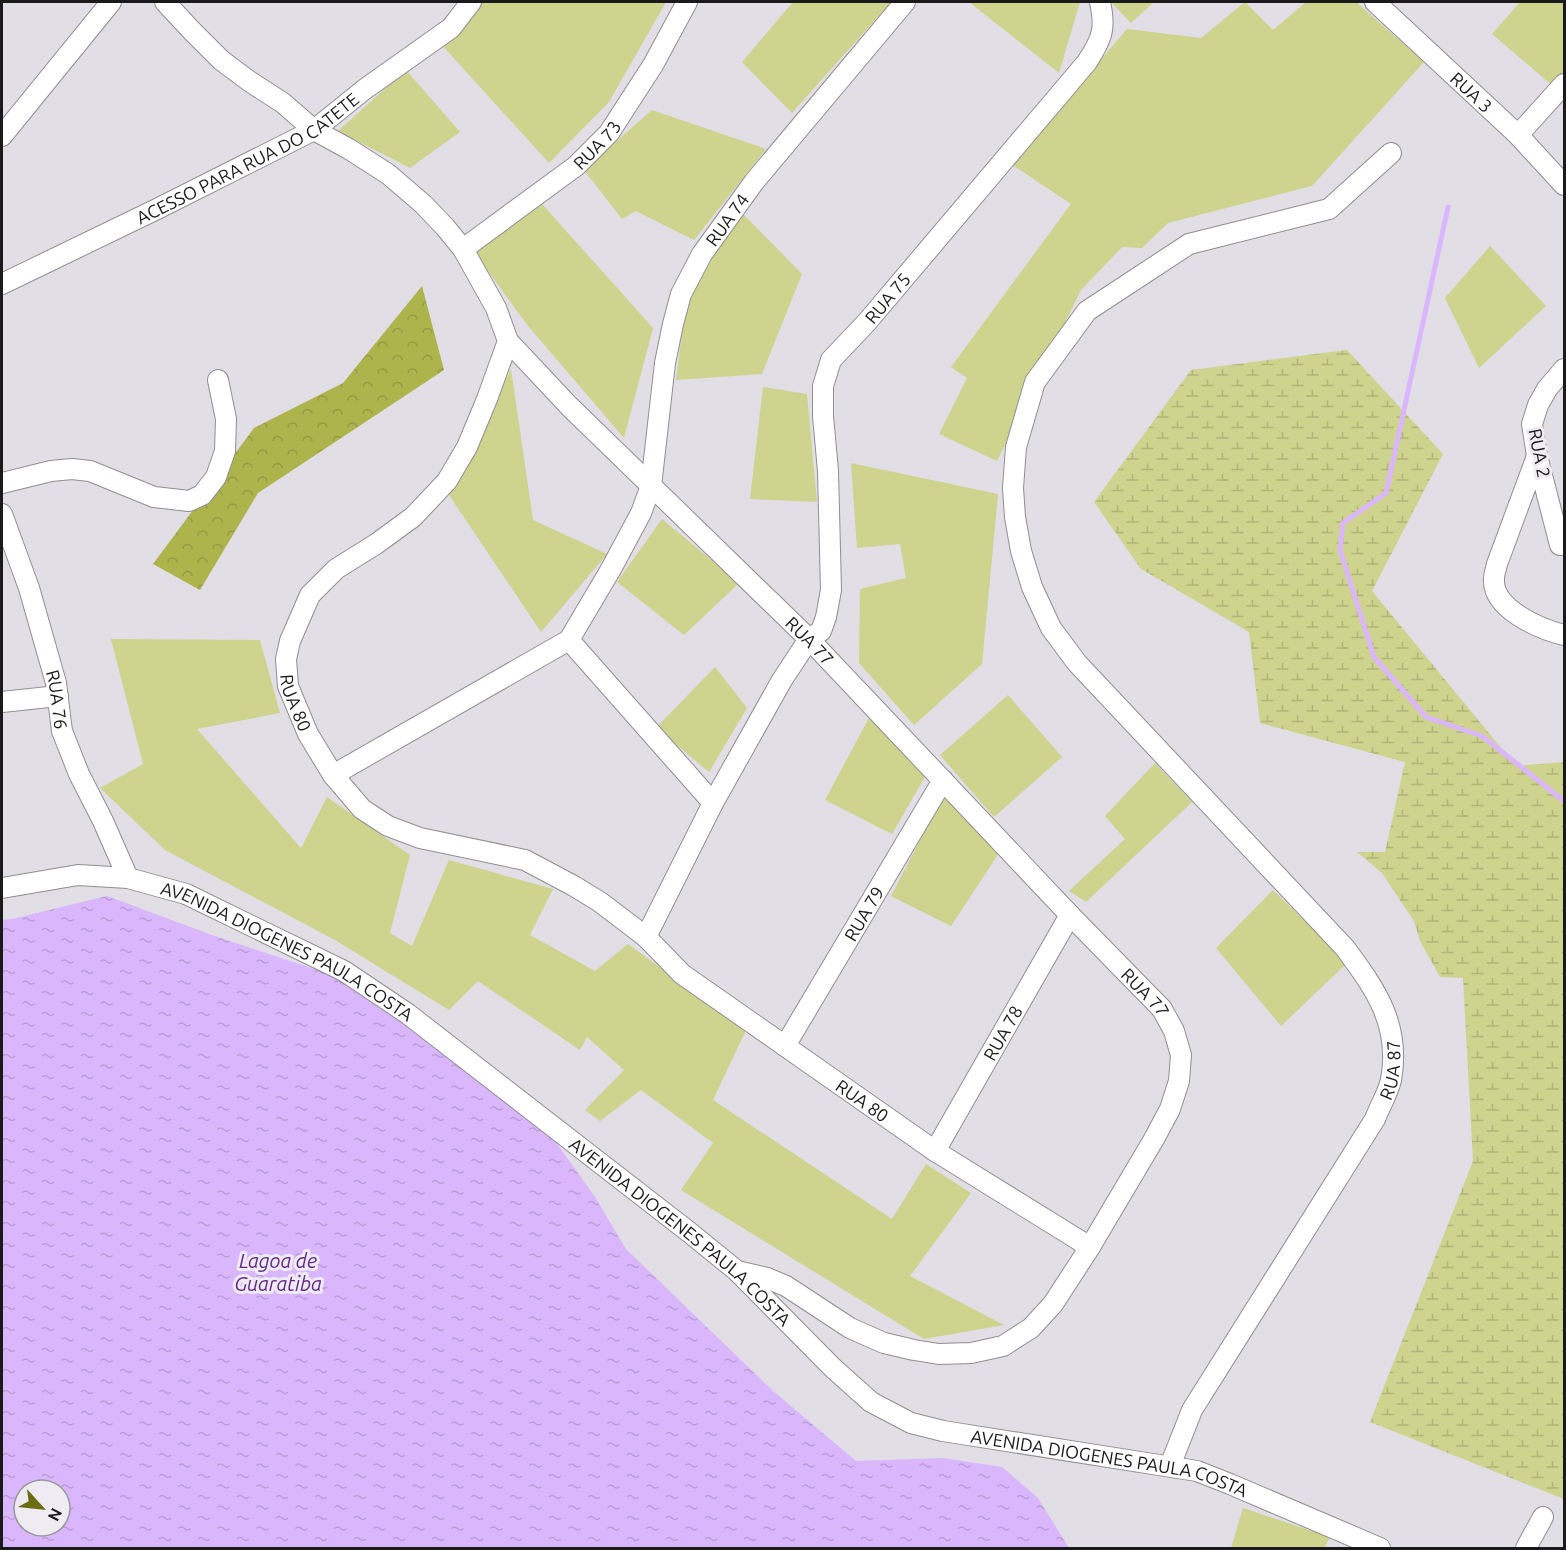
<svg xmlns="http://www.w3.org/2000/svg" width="1566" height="1550" font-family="Ubuntu,sans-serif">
<defs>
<pattern id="forest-crowns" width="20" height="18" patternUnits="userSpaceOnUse" patternTransform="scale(1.5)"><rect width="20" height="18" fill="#aeb44c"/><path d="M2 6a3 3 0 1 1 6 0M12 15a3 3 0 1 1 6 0" fill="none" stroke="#959a42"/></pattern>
<pattern id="wetland-marsh" width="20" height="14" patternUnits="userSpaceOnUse" patternTransform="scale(1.5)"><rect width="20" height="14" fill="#ced38d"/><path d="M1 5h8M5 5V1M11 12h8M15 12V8" fill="none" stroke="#b0b579"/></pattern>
<pattern id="water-ripples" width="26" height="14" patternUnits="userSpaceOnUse" patternTransform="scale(1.5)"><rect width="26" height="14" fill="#dab7fc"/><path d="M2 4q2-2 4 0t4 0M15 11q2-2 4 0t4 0" fill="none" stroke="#ba9dd7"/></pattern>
</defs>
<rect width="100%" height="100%" fill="#e1dee5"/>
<g fill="#ced38d">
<path d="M483,2H666L609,102L549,163L440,43Z"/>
<path d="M793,2H891L792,113L742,62Z"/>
<path d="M969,2H1080L1059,73Z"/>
<path d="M1111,2H1154L1131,23Z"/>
<path d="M1245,2L1273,30L1306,2H1356L1424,62L1312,186L1168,223L1142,248L1122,247L1081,290L997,461L939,434L967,378L951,367L1071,204L1011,164L1127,29L1201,38Z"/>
<path d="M1520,2H1564V74L1554,87L1492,34Z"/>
<path d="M406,70L460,132L410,168L338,131Z"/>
<path d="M652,110L766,149L694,240L636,211L622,219L584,170Z"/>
<path d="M542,204L653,328L624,438L528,326L475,253Z"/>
<path d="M742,213L802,274L762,374L676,380L688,286Z"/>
<path d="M1490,246L1546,306L1479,368L1445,298Z"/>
<path d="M511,369L533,520L607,554L541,632L449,495Z"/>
<path d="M763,387L807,394L817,502L750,499Z"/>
<path d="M851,463L998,494L982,664L914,725L859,663L860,589L906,578L900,544L857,548Z"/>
<path d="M662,519L739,583L684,635L617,582Z"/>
<path d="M111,639L260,640L280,713L197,729L301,848L327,797L410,855L390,933L412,946L449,860L553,889L530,935L595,971L628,944L746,1030L713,1100L892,1219L926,1164L971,1193L910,1276L1004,1325L924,1339L681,1190L713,1143L641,1090L600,1121L585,1110L624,1070L587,1037L580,1050L478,981L449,1010L335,940L165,850L100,788L143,764Z"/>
<path d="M715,667L747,708L709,772L656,728Z"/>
<path d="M1008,695L1062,757L994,817L940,755Z"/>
<path d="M870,716L925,777L892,834L825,800Z"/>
<path d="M1155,763L1192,802L1086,902L1069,891L1125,839L1105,816Z"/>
<path d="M945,792L999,853L951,926L891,896Z"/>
<path d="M1273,890L1347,963L1281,1026L1216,948Z"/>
<path d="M1243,1508L1330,1537L1324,1548H1231Z"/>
</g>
<path fill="url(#forest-crowns)" d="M422,286L444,370L258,493L200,590L153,564L254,428L343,383Z"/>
<path fill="url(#wetland-marsh)" d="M1347,350L1443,454L1372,591L1516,766L1564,762V1499L1370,1422L1473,1161L1463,978L1440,977L1420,941L1414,921L1382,873L1357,852H1385L1405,762L1260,723L1249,632L1141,569L1094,502L1191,370Z"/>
<path fill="url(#water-ripples)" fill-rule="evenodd" d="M107,896L212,935L332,975L423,1035L553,1138L595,1197L626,1249L772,1390L856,1461L943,1458L1002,1467L1038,1498L1069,1548H2V920L12,919ZM24,1490H60V1526H24Z"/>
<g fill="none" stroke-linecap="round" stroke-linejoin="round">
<path stroke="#dab7fc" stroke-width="5" d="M1448,207L1386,493L1343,523L1340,550L1374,657L1426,717L1482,736L1564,801"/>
<defs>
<g id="street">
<path id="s1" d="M165,2L192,31L221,60L249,81L283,103L314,130L349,149L388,174L423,204L445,227L463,249L496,308L508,341L569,406L809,639L1070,915L1162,1009L1174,1031L1181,1055L1179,1081L1170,1109L1154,1139L1090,1247L1053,1304L1031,1328L1003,1346L971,1353L939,1354L914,1350L884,1343L850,1328L786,1286L767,1278L737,1271"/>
<path id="s2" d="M1375,2L1518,135L1564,84"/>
<path d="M1518,135L1564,185"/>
<path d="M2,136L111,2"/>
<path id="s3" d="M463,249L576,166L609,133L653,65L687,2"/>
<path id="s4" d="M2,284L157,209L314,130L365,89L451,28L471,2"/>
<path id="s5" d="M508,341L487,399L467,447L447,481L413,517L376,544L336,569L310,595L290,641L286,659L288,686L308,734L333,775L362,809L388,826L420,838L525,860L574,886L600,902L646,937L682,974L785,1046L935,1151L1090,1247"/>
<path d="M1537,456L1497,564C1496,569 1494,574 1494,579C1492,609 1540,629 1564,635"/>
<path d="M2,483L51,471L72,469L90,471L154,497L189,501L202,495L216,477L225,451L226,419L218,380"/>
<path id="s6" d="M2,514L29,588L56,683L62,731L79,774L103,821L128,878"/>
<path d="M1560,545L1537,456L1532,424L1538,405L1547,389L1564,369"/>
<path d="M569,640L713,803"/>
<path d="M2,702L58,696"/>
<path id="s7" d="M333,775L569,640L611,569L641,513L651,486L665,363L673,324L681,294L702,254L754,182L905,2"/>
<path id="s8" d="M2,888L78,875L128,878L186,894L344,971L408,1014L689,1232L737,1271L833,1368L871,1402L911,1423L943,1431L1197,1471L1230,1484L1380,1548"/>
<path id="s9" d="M646,937L713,803L782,680L809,639L821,631L826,617L831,590L828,471L823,416V386L831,360L867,322L1087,62C1102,39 1106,29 1100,2"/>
<path id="s10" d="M785,1046L943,780"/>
<path id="s11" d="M935,1151L1070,915"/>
<path id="s12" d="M1170,1466L1192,1410L1375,1119C1380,1106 1388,1093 1391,1080C1401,1025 1376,990 1345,948L1077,663L1051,628L1032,587L1021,551L1015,517L1013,488L1016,447L1035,382L1087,311L1189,244L1329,209L1391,153"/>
<path d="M1526,1548L1543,1517"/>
</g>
</defs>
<use href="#street" stroke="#908d93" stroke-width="22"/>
<use href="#street" stroke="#fff" stroke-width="20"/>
</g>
<g text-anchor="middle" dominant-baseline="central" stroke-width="6" stroke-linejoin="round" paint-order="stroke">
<g font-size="18" fill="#1a191b" stroke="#eeebf2">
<text stroke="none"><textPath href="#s2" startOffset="132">RUA 3</textPath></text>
<text stroke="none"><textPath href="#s3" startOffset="170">RUA 73</textPath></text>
<text stroke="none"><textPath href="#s4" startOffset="276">ACESSO PARA RUA DO CATETE</textPath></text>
<text stroke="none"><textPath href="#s7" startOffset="729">RUA 74</textPath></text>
<text stroke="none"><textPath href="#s9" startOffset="712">RUA 75</textPath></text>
<text transform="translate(1540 453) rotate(79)">RUA 2</text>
<text stroke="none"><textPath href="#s1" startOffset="918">RUA 77</textPath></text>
<text stroke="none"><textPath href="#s6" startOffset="194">RUA 76</textPath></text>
<text stroke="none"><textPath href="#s5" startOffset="446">RUA 80</textPath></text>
<text stroke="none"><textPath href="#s10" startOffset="154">RUA 79</textPath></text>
<text stroke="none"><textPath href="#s8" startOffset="303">AVENIDA DIOGENES PAULA COSTA</textPath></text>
<text stroke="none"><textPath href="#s1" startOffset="1404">RUA 77</textPath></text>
<text stroke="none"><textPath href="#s11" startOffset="136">RUA 78</textPath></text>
<text stroke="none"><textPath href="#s12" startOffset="456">RUA 87</textPath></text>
<text stroke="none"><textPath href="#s5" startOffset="1161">RUA 80</textPath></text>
<text stroke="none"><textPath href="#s8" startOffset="789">AVENIDA DIOGENES PAULA COSTA</textPath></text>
<text stroke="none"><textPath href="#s8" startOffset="1293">AVENIDA DIOGENES PAULA COSTA</textPath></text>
</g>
<g font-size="20" font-style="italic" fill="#63298b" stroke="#eeebf2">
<text x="278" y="1260">Lagoa de<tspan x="278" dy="23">Guaratiba</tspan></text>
</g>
</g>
<rect width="1566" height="1550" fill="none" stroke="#1a191b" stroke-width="6"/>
<g transform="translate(42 1508) rotate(117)"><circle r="28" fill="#eeebf2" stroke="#99979c" stroke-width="1.5"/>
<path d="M0-4.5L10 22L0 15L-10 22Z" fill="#6a6d11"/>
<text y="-9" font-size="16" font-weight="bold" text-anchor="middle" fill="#1a191b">N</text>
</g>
</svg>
